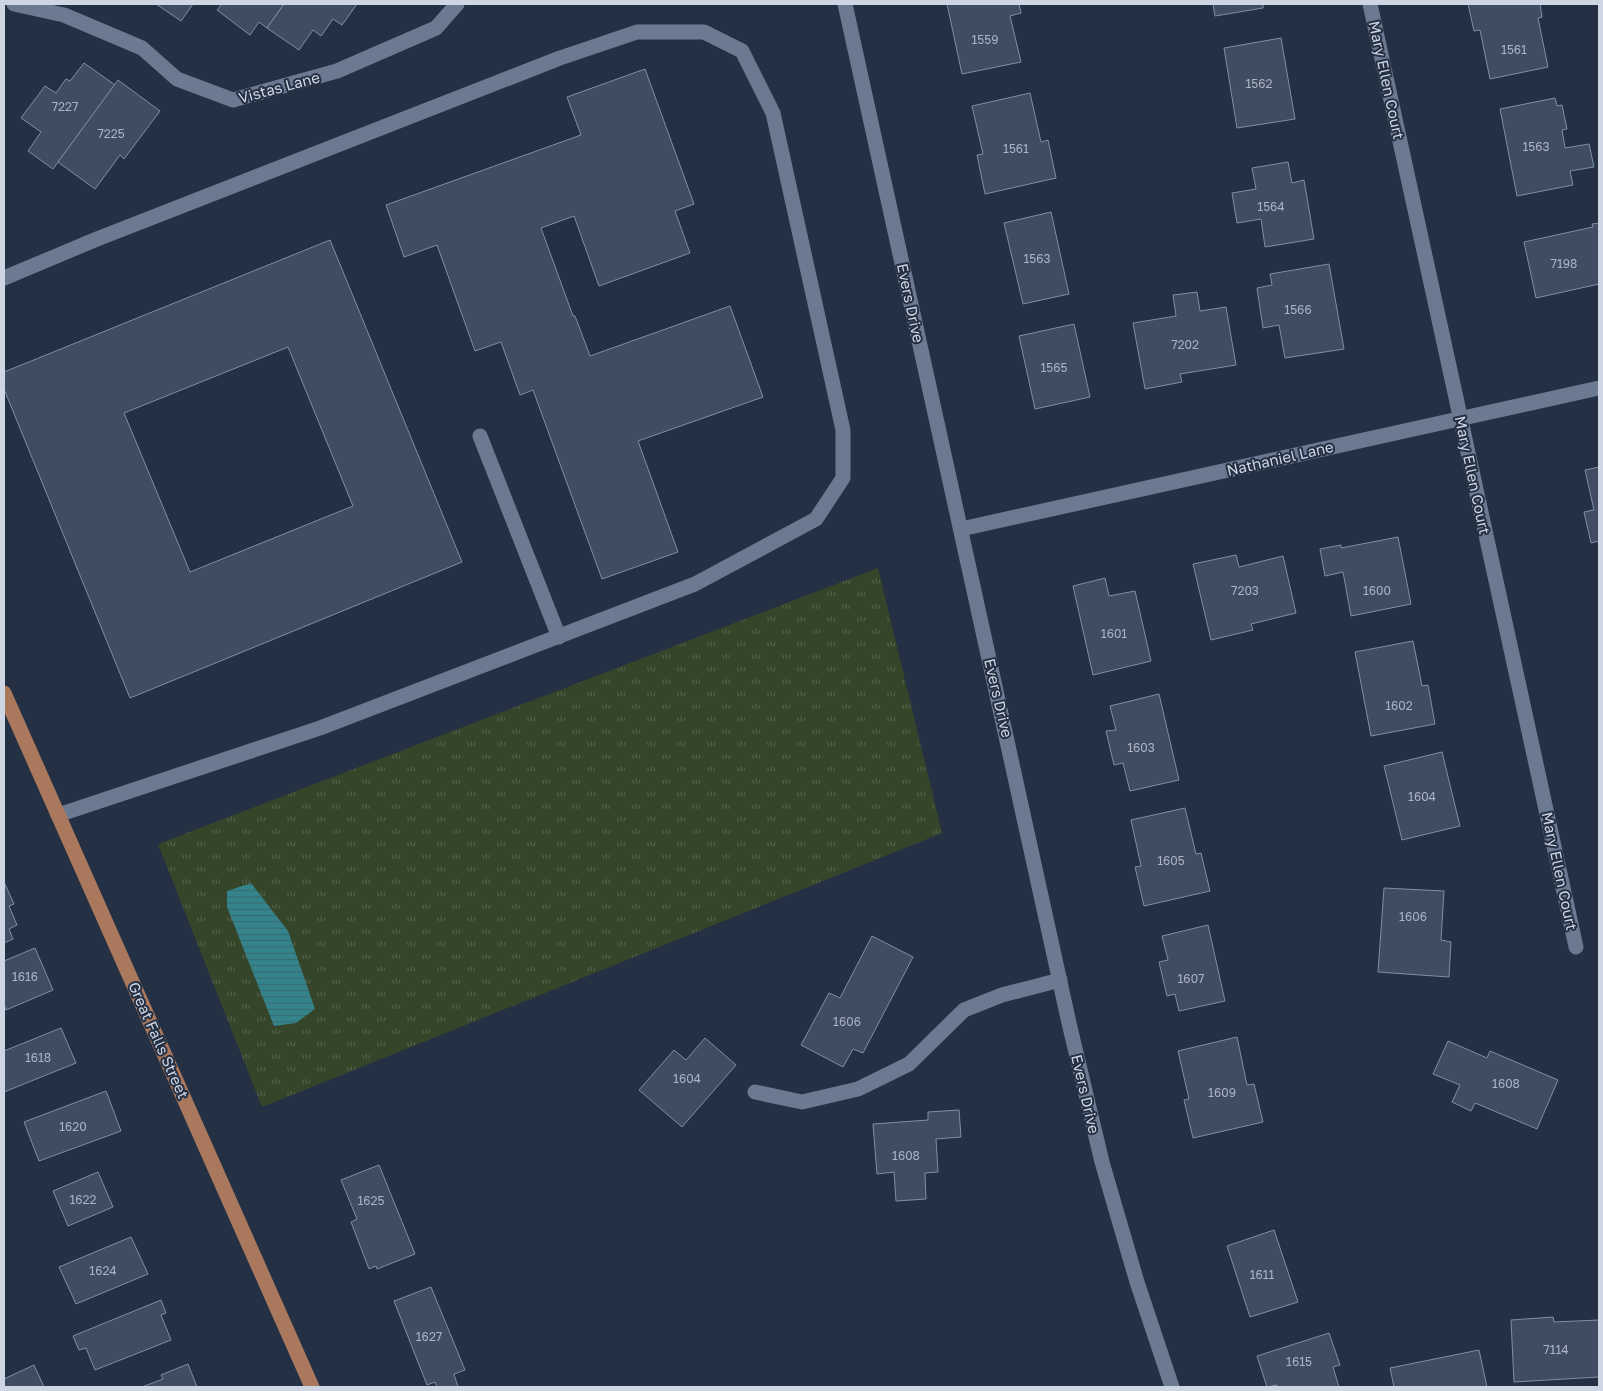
<svg xmlns="http://www.w3.org/2000/svg" width="1603" height="1391" font-family="'Golos Text',sans-serif">
<defs>
<pattern id="grass-tufts" width="24" height="20" patternUnits="userSpaceOnUse" patternTransform="scale(1.25)"><rect width="24" height="20" fill="#354529"/><path d="M3 7l-1-3M5 7V3M7 7l1-3M15 17l-1-3M17 17v-4M19 17l1-3" fill="none" stroke="#515f48"/></pattern>
<pattern id="water-rules" width="6" height="5" patternUnits="userSpaceOnUse" patternTransform="scale(1.25)"><rect width="6" height="5" fill="#35848c"/><path d="M0 2.5h6" fill="none" stroke="#386c73"/></pattern>
</defs>
<rect width="100%" height="100%" fill="#243044"/>
<path fill="url(#grass-tufts)" d="M878,568L942,833L262,1107L158,844Z"/>
<path fill="url(#water-rules)" d="M251,883L288,931L315,1009L296,1023L274,1026L227,907V891Z"/>
<g fill="#3f4c62" stroke="#808fa7" fill-rule="evenodd">
<path d="M156,4H193L181,21Z"/>
<path d="M222,4H284L267,28L259,22L250,35L217,10Z"/>
<path d="M284,4H357L342,25L333,19L321,36L313,30L299,50L267,28Z"/>
<path d="M947,4H1019L1021,13L1010,16L1021,62L962,74Z"/>
<path d="M1213,4H1263V8L1215,16Z"/>
<path d="M1468,4H1540L1542,17L1538,18L1548,67L1490,79L1480,30L1474,31Z"/>
<path d="M1281,38L1295,119L1237,128L1224,48Z"/>
<path d="M84,63L115,85L53,169L28,151L41,132L21,118L45,86L56,93L66,79L70,81Z"/>
<path d="M645,69L694,204L675,211L690,253L599,286L574,216L541,228L573,316H575L590,356L730,306L763,397L638,441L678,552L602,579L533,390L520,395L501,342L475,351L437,245L404,257L386,205L581,135L567,97Z"/>
<path d="M118,80L160,111L124,159L120,155L95,189L58,162Z"/>
<path d="M1030,93L1041,142L1048,140L1056,178L985,194L977,155L983,154L972,106Z"/>
<path d="M1555,98L1557,106L1562,105L1567,129L1562,130L1565,148L1589,144L1594,167L1570,171L1573,185L1517,196L1500,109Z"/>
<path d="M1288,162L1292,183L1304,180L1314,239L1265,247L1261,219L1237,223L1232,193L1256,189L1252,168Z"/>
<path d="M1051,212L1069,294L1023,304L1004,223Z"/>
<path d="M1599,223V284L1536,298L1524,242L1593,227L1592,224Z"/>
<path d="M330,240L462,562L130,698L4,389V372ZM288,347L353,506L190,572L124,413Z"/>
<path d="M1329,264L1344,349L1285,358L1279,325L1263,328L1257,288L1272,285L1270,274Z"/>
<path d="M1197,292L1200,311L1226,307L1236,365L1180,374L1182,382L1145,389L1133,323L1176,316L1173,295Z"/>
<path d="M1074,324L1090,397L1035,409L1019,336Z"/>
<path d="M1599,467V541L1591,543L1584,512L1594,510L1585,470Z"/>
<path d="M1398,537L1411,604L1351,616L1343,572L1325,576L1320,549L1341,545V548Z"/>
<path d="M1236,555L1239,567L1283,556L1296,613L1251,624L1253,630L1211,640L1193,564Z"/>
<path d="M1105,578L1109,596L1135,591L1151,661L1093,675L1073,586Z"/>
<path d="M1413,641L1422,686L1428,685L1435,724L1371,736L1355,652Z"/>
<path d="M1159,694L1179,780L1130,791L1123,763L1114,765L1106,731L1116,730L1110,706Z"/>
<path d="M1442,752L1460,826L1402,840L1384,766Z"/>
<path d="M1185,808L1196,854L1201,853L1210,891L1144,906L1135,867L1141,866L1131,820Z"/>
<path d="M4,882L14,904L9,906L17,925L9,929L13,939L4,943Z"/>
<path d="M1384,888L1444,891L1441,940L1451,942L1449,977L1378,972Z"/>
<path d="M1208,925L1225,1001L1179,1011L1175,994L1167,996L1159,962L1168,960L1162,936Z"/>
<path d="M872,936L913,957L863,1053L853,1049L843,1067L801,1045L829,993L840,998Z"/>
<path d="M35,948L53,990L6,1010L4,1004V961Z"/>
<path d="M61,1028L76,1063L4,1092V1051Z"/>
<path d="M1237,1037L1247,1085L1254,1084L1263,1122L1193,1138L1184,1100L1189,1099L1178,1051Z"/>
<path d="M705,1038L736,1065L682,1127L639,1090L674,1050L686,1060Z"/>
<path d="M1448,1041L1487,1058L1490,1051L1558,1080L1537,1129L1475,1103L1471,1111L1452,1102L1460,1085L1433,1074Z"/>
<path d="M106,1091L121,1131L39,1161L24,1122Z"/>
<path d="M959,1110L961,1137L936,1139L938,1172L925,1173L926,1199L896,1201L894,1172L877,1174L873,1124L928,1120V1112Z"/>
<path d="M379,1165L415,1254L377,1269L376,1266L369,1269L351,1222L357,1219L341,1180Z"/>
<path d="M98,1172L113,1207L68,1226L53,1191Z"/>
<path d="M1274,1230L1298,1302L1250,1317L1227,1246Z"/>
<path d="M131,1237L148,1274L76,1304L59,1267Z"/>
<path d="M431,1287L465,1370L454,1374L458,1387H437L435,1382L427,1385L394,1301Z"/>
<path d="M161,1300L166,1313L161,1315L171,1340L95,1370L86,1348L79,1350L73,1336Z"/>
<path d="M1553,1317L1554,1322L1599,1320V1377L1514,1382L1511,1320Z"/>
<path d="M1329,1333L1340,1365L1333,1367L1339,1387H1277V1385L1267,1387L1257,1356Z"/>
<path d="M1479,1350L1487,1387H1394L1390,1368Z"/>
<path d="M188,1364L197,1387H142L163,1379L161,1375Z"/>
<path d="M34,1365L44,1387H4V1379Z"/>
</g>
<g fill="none" stroke-linecap="round" stroke-linejoin="round">
<g stroke="#6c7a91" stroke-width="15">
<path d="M14,4L64,15L142,48L177,79L233,100L337,71L436,28L457,4"/>
<path d="M845,4L1069,1023L1102,1162L1137,1282L1172,1387"/>
<path d="M1370,4L1576,947"/>
<path d="M4,278L97,239L560,58L637,32H704L742,51L773,113L843,430V478L816,519L695,584L320,728L58,815"/>
<path d="M480,436L559,637"/>
<path d="M961,529L1599,388"/>
<path d="M755,1092L802,1102L858,1089L909,1064L964,1010L1002,995L1060,980"/>
</g>
<path stroke="#aa785c" stroke-width="15" d="M4,693L312,1387"/>
</g>
<g text-anchor="middle" dominant-baseline="central" stroke-width="4" stroke-linejoin="round" paint-order="stroke">
<g font-size="12" fill="#aab4c3">
<text x="985" y="39">1559</text>
<text x="1514" y="49">1561</text>
<text x="1259" y="83">1562</text>
<text x="65" y="106">7227</text>
<text x="111" y="133">7225</text>
<text x="1536" y="146">1563</text>
<text x="1016" y="148">1561</text>
<text x="1271" y="206">1564</text>
<text x="1037" y="258">1563</text>
<text x="1564" y="263">7198</text>
<text x="1298" y="309">1566</text>
<text x="1185" y="344">7202</text>
<text x="1054" y="367">1565</text>
<text x="1245" y="590">7203</text>
<text x="1377" y="590">1600</text>
<text x="1114" y="633">1601</text>
<text x="1399" y="705">1602</text>
<text x="1141" y="747">1603</text>
<text x="1422" y="796">1604</text>
<text x="1171" y="860">1605</text>
<text x="1413" y="916">1606</text>
<text x="25" y="976">1616</text>
<text x="1191" y="978">1607</text>
<text x="847" y="1021">1606</text>
<text x="38" y="1057">1618</text>
<text x="687" y="1078">1604</text>
<text x="1506" y="1083">1608</text>
<text x="1222" y="1092">1609</text>
<text x="73" y="1126">1620</text>
<text x="906" y="1155">1608</text>
<text x="83" y="1199">1622</text>
<text x="371" y="1200">1625</text>
<text x="103" y="1270">1624</text>
<text x="1262" y="1274">1611</text>
<text x="429" y="1336">1627</text>
<text x="1556" y="1349">7114</text>
<text x="1299" y="1361">1615</text>
</g>
<g font-size="15" fill="#ced6e3" stroke="#243044">
<text transform="translate(1387 80) rotate(78)">Mary Ellen Court</text>
<text transform="translate(279 87) rotate(-15)">Vistas Lane</text>
<text transform="translate(911 303) rotate(78)">Evers Drive</text>
<text transform="translate(1280 458) rotate(-13)">Nathaniel Lane</text>
<text transform="translate(1473 475) rotate(78)">Mary Ellen Court</text>
<text transform="translate(999 698) rotate(77)">Evers Drive</text>
<text transform="translate(1560 871) rotate(78)">Mary Ellen Court</text>
<text transform="translate(159 1040) rotate(66)">Great Falls Street</text>
<text transform="translate(1086 1094) rotate(77)">Evers Drive</text>
</g>
</g>
<rect width="1603" height="1391" fill="none" stroke="#ced6e3" stroke-width="10"/>
</svg>
